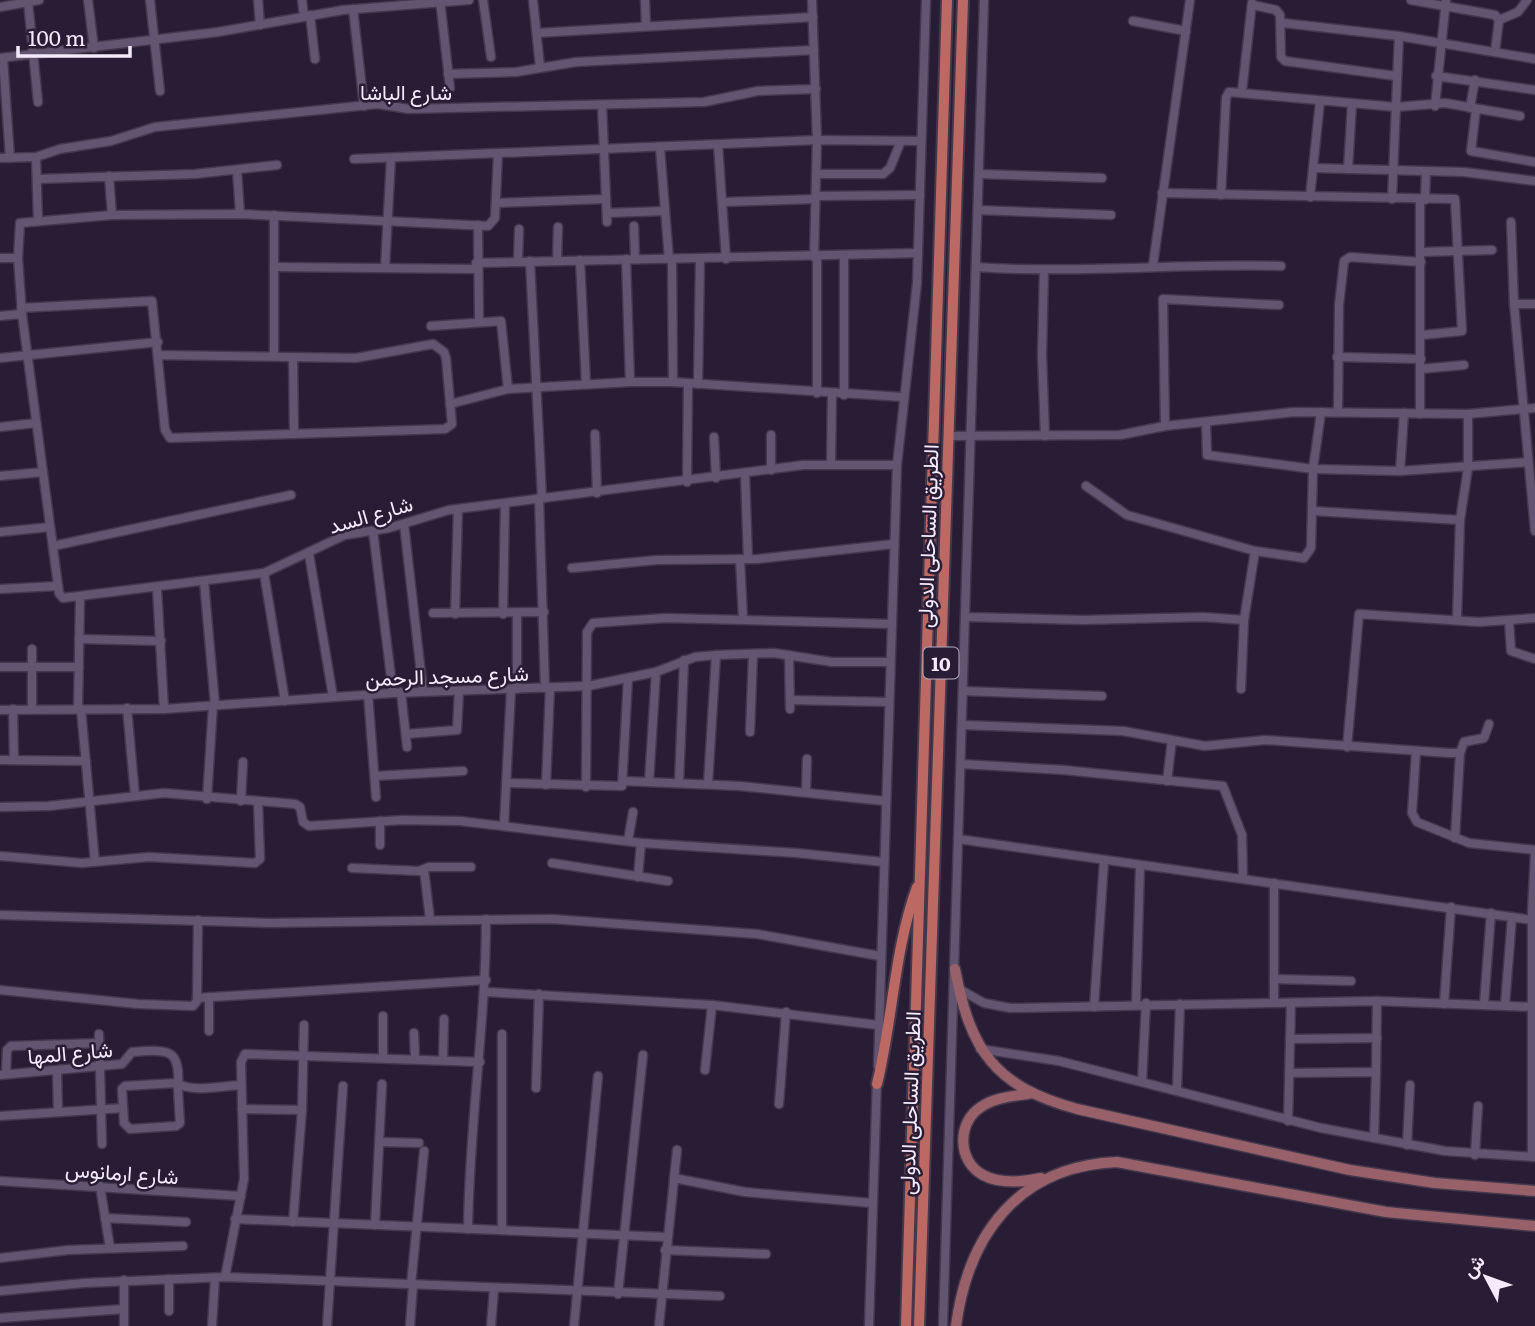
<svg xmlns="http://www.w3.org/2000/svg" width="1535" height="1326" font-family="Literata,Vazirmatn,serif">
<rect width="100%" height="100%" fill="#291c35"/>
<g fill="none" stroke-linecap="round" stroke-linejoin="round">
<defs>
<g id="minor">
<path d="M88,0L94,48"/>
<path d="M150,0L160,91"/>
<path d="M258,0L260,25"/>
<path d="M302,0L304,17"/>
<path d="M440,0L450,88"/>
<path d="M483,0L491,57"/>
<path d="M533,0L540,67"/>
<path d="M645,0L646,26"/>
<path d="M812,0L817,140L814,257"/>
<path d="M1411,0L1495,15L1499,20L1495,52"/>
<path d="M28,2L38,102"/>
<path d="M1253,5L1276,10L1280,15L1281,57L1285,61L1396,76"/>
<path d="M0,7L39,0"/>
<path d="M353,9L364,106"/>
<path d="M310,15L315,59"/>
<path d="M1499,20L1518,12L1527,0"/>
<path d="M1133,21L1186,31"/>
<path d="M1283,23L1399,36L1535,59"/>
<path d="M537,33L813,17"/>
<path d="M0,58L218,32L343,10L469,0"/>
<path d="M3,58L10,158"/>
<path d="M448,74L516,72L576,62L814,50"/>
<path d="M1436,76L1535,90"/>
<path d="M1242,91L1252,3"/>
<path d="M602,105L607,222"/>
<path d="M1435,106L1446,0"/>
<path d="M1470,108L1475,80"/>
<path d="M1476,109L1471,151L1535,162"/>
<path d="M718,145L726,259"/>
<path d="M660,148L669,259"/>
<path d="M498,154L495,218L488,226L240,214L112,215L20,223L18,258L22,314L59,593L63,598L264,573L345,535L389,528L449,510L803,465H897"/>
<path d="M36,157L38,221"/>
<path d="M0,158L36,157L60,149L111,141L155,127L378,104L409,109L704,102L758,91L816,89"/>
<path d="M354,159L817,140L921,141"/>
<path d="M1313,168L1464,172L1535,181"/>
<path d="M1348,169L1352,104"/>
<path d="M237,170L240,214"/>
<path d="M816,174H883L890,168L901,141"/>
<path d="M979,174L1102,178"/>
<path d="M109,176L112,215"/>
<path d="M37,179L195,174L277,165"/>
<path d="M1162,193L1455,199L1462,331L1422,335"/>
<path d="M1221,195L1226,98L1229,92L1396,107L1445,103L1520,116"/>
<path d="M816,196L920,195"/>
<path d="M1310,197L1320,101"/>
<path d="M1392,199L1399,36"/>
<path d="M1425,200L1426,171"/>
<path d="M722,202L815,199"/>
<path d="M496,203L606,199"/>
<path d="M978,210L1111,215"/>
<path d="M607,213L665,211"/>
<path d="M274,215V356"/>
<path d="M1511,222L1514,304L1535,531"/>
<path d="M478,225L479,321"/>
<path d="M634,226L635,259"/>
<path d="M1421,252L1492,250"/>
<path d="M817,257V393"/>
<path d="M844,257V395"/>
<path d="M0,258H18"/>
<path d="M626,259L630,382"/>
<path d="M672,259L673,382"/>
<path d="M557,260L558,227"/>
<path d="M580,260L586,384"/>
<path d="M530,261L542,498"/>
<path d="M518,262L519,229"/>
<path d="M476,263L918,253"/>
<path d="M1153,265L1190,0"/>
<path d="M274,267L476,269"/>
<path d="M976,267C1078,274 1180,263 1281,266"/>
<path d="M385,268L391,158"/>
<path d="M1044,270L1042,355L1045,436"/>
<path d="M1514,304H1535"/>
<path d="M21,308L152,301L165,430L170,438L445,429L452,424L446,358L444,352L433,344L356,358L159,355"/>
<path d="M0,316L22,314"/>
<path d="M431,326L501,321L508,389"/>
<path d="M293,357L294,434"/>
<path d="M1337,357L1421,359"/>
<path d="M0,358L158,342"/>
<path d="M1420,369L1464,365"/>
<path d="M698,384L700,259"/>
<path d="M450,404L508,389L630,382H673L903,397"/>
<path d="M1338,411L1339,305L1344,261L1350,257L1421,262"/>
<path d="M1420,414V201"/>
<path d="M1206,422L1207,455L1313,469L1400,471L1528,462"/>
<path d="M1165,426L1163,299L1279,305"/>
<path d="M0,427L36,423"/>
<path d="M595,434L597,493"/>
<path d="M771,435V470"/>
<path d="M949,436L1120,435L1165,426L1294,412L1468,414L1535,408"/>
<path d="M714,437L716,478"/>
<path d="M831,463L832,394"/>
<path d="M1400,471L1404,413"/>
<path d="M745,474L748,559"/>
<path d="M0,476L43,472"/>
<path d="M687,482L688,383"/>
<path d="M1086,486L1127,515L1255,551L1304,558L1311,548L1313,469L1321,412"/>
<path d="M539,498L545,688"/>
<path d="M1313,511L1460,520"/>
<path d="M404,524L423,691"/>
<path d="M373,531L393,693"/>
<path d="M0,532L50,527"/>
<path d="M53,546L291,495"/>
<path d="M309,554L333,697"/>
<path d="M740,559L743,619"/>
<path d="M572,568L657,560L758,559L894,544"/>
<path d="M264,573L285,701"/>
<path d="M204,581L215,705"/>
<path d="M0,589L58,586"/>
<path d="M157,589L164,709"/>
<path d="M433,613L544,612"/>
<path d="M455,614L458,509"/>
<path d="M503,614L505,503"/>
<path d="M965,617L1083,620L1204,617L1244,620"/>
<path d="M1457,619L1460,520L1468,468V414"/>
<path d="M1509,621L1511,651L1535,659"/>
<path d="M79,639L161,641"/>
<path d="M789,655L790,709"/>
<path d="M0,667H79"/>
<path d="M517,689V613"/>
<path d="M1241,689L1244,620L1255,551"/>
<path d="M963,691L1102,696"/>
<path d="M401,692L407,747"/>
<path d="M368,694L376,797"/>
<path d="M790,700L889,702"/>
<path d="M127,708L135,796"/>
<path d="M13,709L14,760"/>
<path d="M32,709V649"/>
<path d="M78,709L80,598"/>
<path d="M81,709L95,862"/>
<path d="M0,710L164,709L393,693L588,686L656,672L695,657L716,655L774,653L832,662H890"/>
<path d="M962,725L1123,731L1205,746L1265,740L1449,753H1460L1464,742L1484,738L1489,724"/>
<path d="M750,732L753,654"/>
<path d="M406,734L457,730L459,691"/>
<path d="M1347,747L1359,614L1479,622L1535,618"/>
<path d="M1416,752L1412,813L1417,822L1469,843L1535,850"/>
<path d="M0,760L86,761"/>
<path d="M961,764L1064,770L1223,786L1242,835L1243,878"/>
<path d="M375,776L463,771"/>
<path d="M623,781L740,786L885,801"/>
<path d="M1167,781L1172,740"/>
<path d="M649,782L656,672"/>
<path d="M506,783L622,786L628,679"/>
<path d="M679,783L684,660"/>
<path d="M708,784L716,655"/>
<path d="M546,785L550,687"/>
<path d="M586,787L587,632L593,623L666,618L892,624"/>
<path d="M806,791L807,759"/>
<path d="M207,799L213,705"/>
<path d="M241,801L243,762"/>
<path d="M0,807L49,806L164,793L295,804L300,807L303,822L309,826L402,820L460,821L641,843L797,853L883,862"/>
<path d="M504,826L511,689"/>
<path d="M1455,838L1460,753"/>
<path d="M958,839L1532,920"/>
<path d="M628,841L633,812"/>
<path d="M380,845V821"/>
<path d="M0,856L82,863L149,857L255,863L260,859L258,802"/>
<path d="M552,863L668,881"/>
<path d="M352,868L419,871L429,867H471"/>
<path d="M424,870L430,919"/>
<path d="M638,877L641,843"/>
<path d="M0,915L269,923L552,919L757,934L880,956"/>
<path d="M1274,979L1351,981"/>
<path d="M959,989L984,1003L1010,1008L1377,1001L1535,1007"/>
<path d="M0,990L138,1004L193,1006L197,1001L198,920"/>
<path d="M486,992L712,1005L878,1025"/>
<path d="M197,998L486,980"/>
<path d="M1274,1002V883"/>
<path d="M1136,1004L1140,866"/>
<path d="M1444,1004L1451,907"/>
<path d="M1484,1004L1491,913"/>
<path d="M1505,1005L1512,917"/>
<path d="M1094,1007L1104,861"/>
<path d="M383,1016V1058"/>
<path d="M209,1031V997"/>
<path d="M414,1033L415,1059"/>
<path d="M99,1034L102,1144"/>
<path d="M1290,1039L1377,1038"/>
<path d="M980,1049L1059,1061L1321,1128L1445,1151L1535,1157"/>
<path d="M443,1060L444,1019"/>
<path d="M878,1066L897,465L917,283L926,0"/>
<path d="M705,1070L712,1005"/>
<path d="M57,1071L58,1112"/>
<path d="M1376,1072L1377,1001"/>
<path d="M1289,1073L1376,1072L1374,1138"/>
<path d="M6,1074L7,1050L11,1046L99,1043"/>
<path d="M0,1075L122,1064L132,1052C172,1049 180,1049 178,1090L180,1123L176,1126L130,1129L124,1123L122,1089L125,1086L176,1083C195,1093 220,1086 241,1085"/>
<path d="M1142,1081L1146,1003"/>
<path d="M536,1088L539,994"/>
<path d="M1177,1089L1180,1004"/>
<path d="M779,1104L786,1012"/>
<path d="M242,1109L302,1110"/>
<path d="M0,1116L123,1108"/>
<path d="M1288,1121L1291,1003"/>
<path d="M381,1142L419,1143"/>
<path d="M1407,1145L1410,1085"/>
<path d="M1475,1155L1478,1106"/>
<path d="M1532,1157V911L1535,853"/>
<path d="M674,1178L745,1192L872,1203"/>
<path d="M0,1181L241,1196"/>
<path d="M100,1186L110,1248"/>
<path d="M105,1218L186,1222"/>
<path d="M235,1219L666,1237"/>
<path d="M293,1222L302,1110L304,1025"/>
<path d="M375,1225L382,1084"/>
<path d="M468,1229C469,1125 486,1023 486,919"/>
<path d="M502,1230V1034"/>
<path d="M665,1250L766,1254"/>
<path d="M0,1258L68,1250L183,1246"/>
<path d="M225,1277L244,1179L241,1062L245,1054L480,1062"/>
<path d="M169,1279V1311"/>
<path d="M411,1285L424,1151"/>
<path d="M0,1291L84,1283L225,1277L720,1296"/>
<path d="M618,1294L643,1055"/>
<path d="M0,1318L124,1309"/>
<path d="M124,1326V1280"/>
<path d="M212,1326L215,1278"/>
<path d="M327,1326L343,1086"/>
<path d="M410,1326L413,1285"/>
<path d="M491,1326L494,1289"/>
<path d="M574,1326L598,1076"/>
<path d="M659,1326L677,1150"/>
<path d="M869,1326L877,1079"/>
<path d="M943,1326L984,0"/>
</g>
<g id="major">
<path d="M955,969C970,1050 995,1087 1077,1109L1350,1170L1435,1183L1535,1191"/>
<path d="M1033,1093C1016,1096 995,1097 981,1107C957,1122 957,1161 983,1175C1000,1184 1023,1182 1041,1178"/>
<path d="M956,1326C968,1235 1018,1166 1117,1162L1386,1212L1535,1226"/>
</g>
<g id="highway">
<path d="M877,1084C893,1019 894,950 917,887"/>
<path d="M906,1326L947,0"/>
<path d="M919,1326L963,0"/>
</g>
</defs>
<use href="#minor" stroke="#44384d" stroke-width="11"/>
<use href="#major" stroke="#44384d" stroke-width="13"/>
<use href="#highway" stroke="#44384d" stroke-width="14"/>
<use href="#minor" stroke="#635571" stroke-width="8"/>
<use href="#major" stroke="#986169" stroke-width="10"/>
<use href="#highway" stroke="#bc6963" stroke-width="10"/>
</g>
<g text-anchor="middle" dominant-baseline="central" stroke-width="5" stroke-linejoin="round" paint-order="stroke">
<rect fill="#291c35" stroke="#b6adc0" stroke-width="2" x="923.5" y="647.5" width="35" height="31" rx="5"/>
<g font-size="19" font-weight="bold" fill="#f3ebfb">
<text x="941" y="663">10</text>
</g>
<g font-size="21" fill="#f3ebfb" stroke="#291c35">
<text x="406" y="90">شارع الباشا</text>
<text transform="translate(370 513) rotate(-16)">شارع السد</text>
<text transform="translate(926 536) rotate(-88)">الطريق الساحلى الدولى</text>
<text transform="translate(447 674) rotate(-2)">شارع مسجد الرحمن</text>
<text transform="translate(70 1051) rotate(-5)">شارع المها</text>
<text transform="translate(908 1103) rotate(-88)">الطريق الساحلى الدولى</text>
<text transform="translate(122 1171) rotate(4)">شارع ارمانوس</text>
</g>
</g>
<g transform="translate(1486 1277) rotate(311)" stroke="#291c35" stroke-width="5" paint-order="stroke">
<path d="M0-5L12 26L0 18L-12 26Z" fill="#f3ebfb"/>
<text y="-10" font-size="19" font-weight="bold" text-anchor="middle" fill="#f3ebfb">ش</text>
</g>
<path d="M18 46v10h112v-10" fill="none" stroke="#f3ebfb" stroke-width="3.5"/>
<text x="28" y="46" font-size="21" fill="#f3ebfb" stroke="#291c35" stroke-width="5" paint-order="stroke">100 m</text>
</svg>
